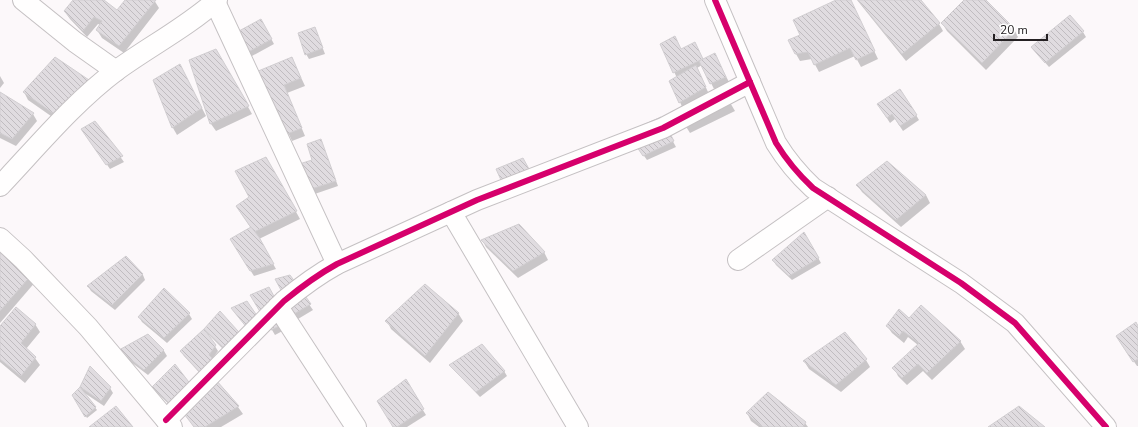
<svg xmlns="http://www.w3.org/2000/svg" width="1138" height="427" font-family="'Nunito Sans',sans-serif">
<defs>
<pattern id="building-back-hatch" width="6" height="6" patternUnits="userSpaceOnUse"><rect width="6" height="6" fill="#e0dce0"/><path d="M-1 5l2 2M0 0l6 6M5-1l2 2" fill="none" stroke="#c0bcc0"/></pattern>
</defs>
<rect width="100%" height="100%" fill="#fcf8fa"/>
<g fill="#0003">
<path d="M74,0H102L118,11L127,0H154L159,8L124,53L102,38L97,30L101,25L98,24L87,37L70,19L65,12Z"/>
<path d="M839,0H850L878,59L861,67L855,56L819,72L812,59L800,61L796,54L801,35Z"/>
<path d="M857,0H919L939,24L943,31L906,61Z"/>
<path d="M965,0H984L1014,29L1018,37L986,70L947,31L942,23Z"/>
<path d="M261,20L274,44L243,61Z"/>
<path d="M315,28L325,54L309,59L306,54Z"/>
<path d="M1083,32L1086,37L1049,67L1036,52Z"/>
<path d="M661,44L681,50L698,49L703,60L717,59L729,82L714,89L702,65L697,68L708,92L684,107L722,89L735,111L690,133L680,117L683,109L671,81L677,78Z"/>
<path d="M216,50L252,114L216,131L211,124L190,61Z"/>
<path d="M292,58L305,86L287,93L305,136L292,141L281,117L273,120Z"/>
<path d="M184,73L206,116L177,135L173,128L155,81Z"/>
<path d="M0,76L4,83L0,88Z"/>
<path d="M88,81L61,123L28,100L24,92Z"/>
<path d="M0,94L33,114L37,121L16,146L0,138Z"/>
<path d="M881,109L916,115L919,120L903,131L895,119L890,123Z"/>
<path d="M660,118L676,147L647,160L631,138Z"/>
<path d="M95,122L124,162L110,169L86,134Z"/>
<path d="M321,141L338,186L306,197L313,160Z"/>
<path d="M266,158L300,219L259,239L276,269L254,276L231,240L251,228L237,207L251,198Z"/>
<path d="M887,162L926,195L930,203L901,227L862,192L857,185Z"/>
<path d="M804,233L821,263L792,280L776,265L773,260Z"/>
<path d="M482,240L544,252L548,260L518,278L486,247Z"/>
<path d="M0,244L37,280L0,323Z"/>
<path d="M126,257L143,275L145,280L115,310L91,291L88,286Z"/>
<path d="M289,276L313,310L298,319L276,279Z"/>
<path d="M164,289L189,314L192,319L167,343L142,322L139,317Z"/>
<path d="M251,295L290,327L275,335Z"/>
<path d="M458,313L463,321L430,363L391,329L387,321Z"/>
<path d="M910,320L960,341L965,349L932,380L923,371L907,385L898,376L894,368L918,345L908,337L904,343L892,333L887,326Z"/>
<path d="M35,324L40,332L26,349L35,358L40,365L25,383L0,362V327Z"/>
<path d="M1138,328V366H1137L1120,341Z"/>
<path d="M204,329L245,340L234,360L209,335H208L218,351L212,359L210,384L184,356L181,351Z"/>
<path d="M148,336L164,351L167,356L148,375L123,356L120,351Z"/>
<path d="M866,360L870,367L841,392L809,369L804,361Z"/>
<path d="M451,365L504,371L507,376L480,397L454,370Z"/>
<path d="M91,368L110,388L113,393L104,406L83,392L97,410L87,418L73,395L81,388Z"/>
<path d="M216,381L238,407L243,414L221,427H194L185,414L175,410L156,392L153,387L195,391Z"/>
<path d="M405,381L426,415L407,427H394Z"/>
<path d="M768,393L805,423L808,427H759L751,421L747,413Z"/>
</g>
<g fill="url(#building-back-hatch)" stroke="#d1ced1">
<path d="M73,0H104L117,10L125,0H156L119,46L96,30L102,21L94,17L83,31L64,11Z"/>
<path d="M836,0H851L875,51L856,60L850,48L814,65L808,52L795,54L788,40L800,35L793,20Z"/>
<path d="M858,0H921L940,23L902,54Z"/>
<path d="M964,0H986L1015,29L982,63L941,23Z"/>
<path d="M1070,15L1084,31L1045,63L1031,47Z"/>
<path d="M261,19L272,39L239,57L228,37Z"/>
<path d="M315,27L323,48L305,55L298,33Z"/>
<path d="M675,36L681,49L695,42L703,59L673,73L660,44Z"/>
<path d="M216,49L249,106L210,124L189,60Z"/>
<path d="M715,53L726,77L710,84L699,61Z"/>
<path d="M55,57L89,80L57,116L23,92Z"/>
<path d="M292,57L301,78L284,85L302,128L287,134L277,109L267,113L251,74Z"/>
<path d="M180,64L202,108L172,128L153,80Z"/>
<path d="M696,65L706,87L679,103L669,81Z"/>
<path d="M900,89L917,115L900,126L892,114L887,118L877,104Z"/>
<path d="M0,92L34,113L12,139L0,133Z"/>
<path d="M661,117L674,141L643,156L627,132Z"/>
<path d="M95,121L123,156L106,165L81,129Z"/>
<path d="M321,139L336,181L302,192L293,166L312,160L307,144Z"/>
<path d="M266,157L297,211L254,232L236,206L249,197L235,171Z"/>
<path d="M523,158L529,169L501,180L496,169Z"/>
<path d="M887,161L926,195L896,220L856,185Z"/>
<path d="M519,224L545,252L513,271L481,240Z"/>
<path d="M251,227L259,237L274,264L250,271L230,239Z"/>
<path d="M804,232L819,258L789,276L772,260Z"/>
<path d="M0,243L34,272L0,311Z"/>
<path d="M126,256L143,274L112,305L87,286Z"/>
<path d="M290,275L311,304L294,314L275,279Z"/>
<path d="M425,284L459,313L425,356L385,321Z"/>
<path d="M269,287L288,322L271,330L250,295Z"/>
<path d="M164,288L190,313L164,338L138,317Z"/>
<path d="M247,301L262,323L252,334L231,308Z"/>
<path d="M921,305L961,341L927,373L918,364L902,378L892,368L919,343L903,331L899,336L886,326L899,309L909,318Z"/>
<path d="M16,307L36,324L21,343L36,357L21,376L0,359V326Z"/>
<path d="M220,311L246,340L231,355L204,329Z"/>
<path d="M1136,322L1138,326V359L1133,362L1116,336Z"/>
<path d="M204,329L216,345L209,355L220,366L206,379L180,351Z"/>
<path d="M845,332L867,359L836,385L803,361Z"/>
<path d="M148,334L164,350L144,370L119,350Z"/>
<path d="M482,344L505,371L476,392L449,365Z"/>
<path d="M175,364L195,390L171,405L152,387Z"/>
<path d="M90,366L111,387L101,401L80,387Z"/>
<path d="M406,379L424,409L397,427H393L377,401Z"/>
<path d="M216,380L239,406L205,427H194L179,407Z"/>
<path d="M80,387L96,407L85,417L72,395Z"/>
<path d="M768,392L806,422L803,427H763L746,413Z"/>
<path d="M116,406L133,427H89Z"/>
<path d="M1019,406L1045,427H988Z"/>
</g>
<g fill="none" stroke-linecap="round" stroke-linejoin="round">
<defs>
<g id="minor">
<path d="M23,0L75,42L116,71"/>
<path d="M715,0L776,143C787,161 798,174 813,188L961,283L1015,323L1106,427"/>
<path d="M215,2L337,264"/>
<path d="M0,186C37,147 73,103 117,70C150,46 187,27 217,0"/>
<path d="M451,212L578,427"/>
<path d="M0,238L23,259L88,327L172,427"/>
<path d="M738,260L828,197"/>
<path d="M278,307L356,427"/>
<path d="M166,420L284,301C301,287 317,275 337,264L477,200L663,128L750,82"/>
</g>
</defs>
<use href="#minor" stroke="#c5c1c3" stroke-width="22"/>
<use href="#minor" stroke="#fffefe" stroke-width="20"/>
<defs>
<g id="cycleway">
<path d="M715,0L776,143C787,161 798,174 813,188L961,283L1015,323L1106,427"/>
<path d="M166,420L284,301C301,287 317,275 337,264L477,200L663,128L750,82"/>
</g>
</defs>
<use href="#cycleway" stroke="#fff" stroke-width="8"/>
<use href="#cycleway" stroke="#d6006c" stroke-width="6"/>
</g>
<path d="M994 34v6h53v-6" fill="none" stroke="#252123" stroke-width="2"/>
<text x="1000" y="34" font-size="12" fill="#252123" stroke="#ffffff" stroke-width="3" paint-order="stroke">20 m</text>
</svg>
